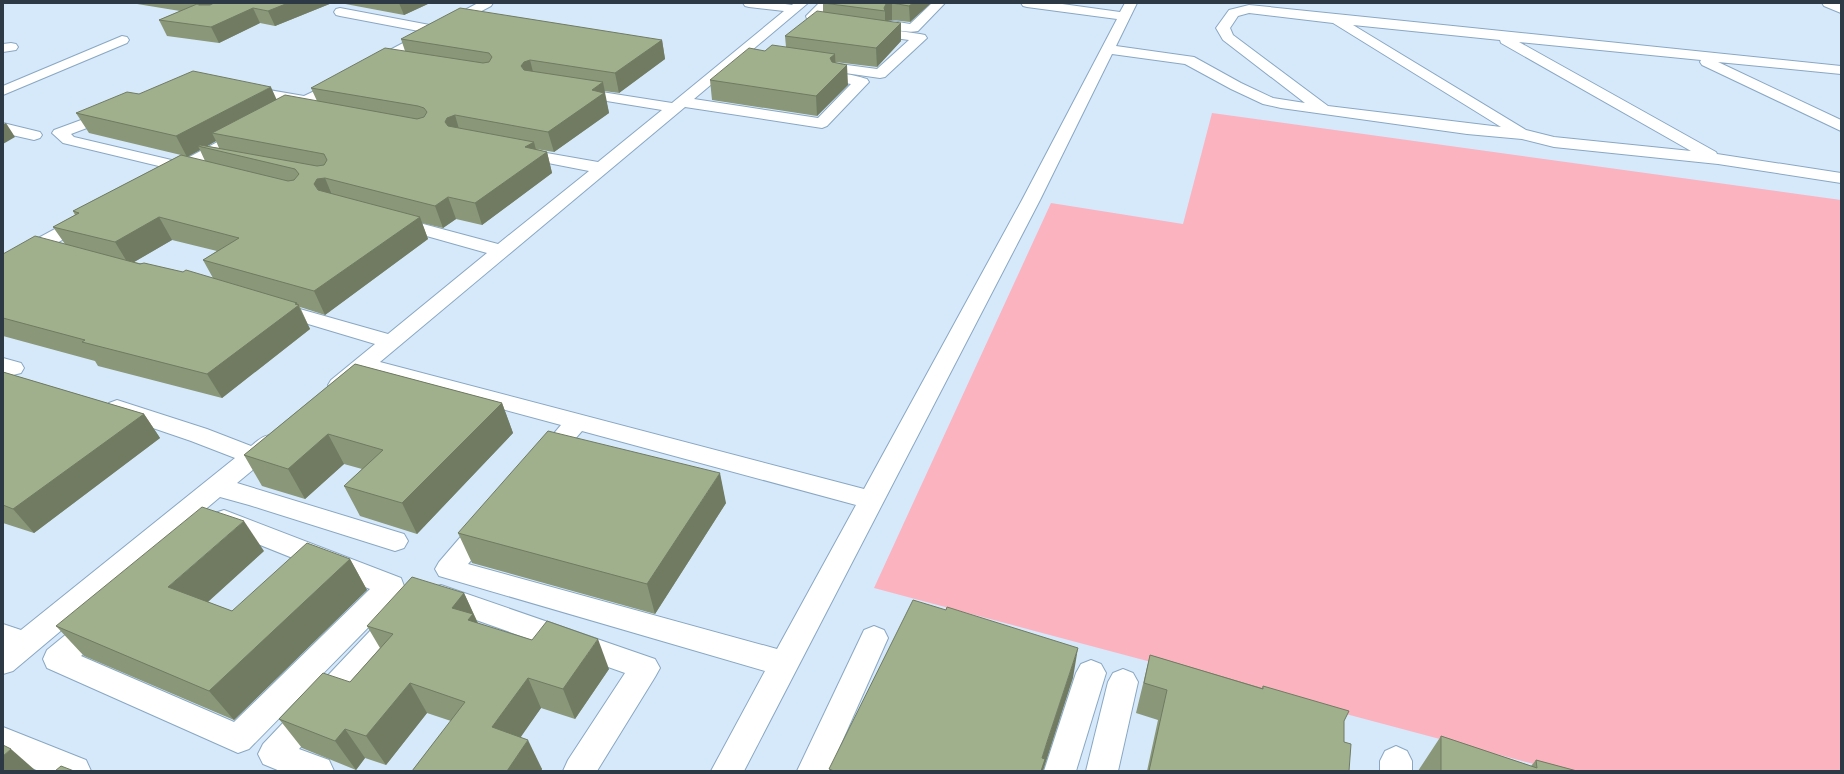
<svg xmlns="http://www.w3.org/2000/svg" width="1844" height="774" font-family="Figtree,sans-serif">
<rect width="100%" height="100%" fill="#d6e9fb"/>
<path fill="#fbb3c0" d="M1212,113L1841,200V771H1560L874,588L1051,203L1183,224Z"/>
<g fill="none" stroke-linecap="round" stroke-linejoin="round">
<defs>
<g id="street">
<path d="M478,3H493L491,6L374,68L369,67L367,64L369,61L424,32L340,16L336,15L334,12L336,9L340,8L435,26Z"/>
<path d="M743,3H778L792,5L794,3H808L694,99L818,118L851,84L834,81L832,78L834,75C844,72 857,76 867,79L869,82L827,126L822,128L685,107L380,362L864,489L1022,200L1117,19L1027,7L1023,6L1021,3H1055L1120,12L1125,3H1137L1116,46L1194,57L1241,83L1273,98L1305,103L1223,40L1216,28L1229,10L1249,5L1841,66V74L1718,62L1841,120V131L1702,65L1700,62L1701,60L1519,42L1716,152L1717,154L1841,173V183L1718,164L1554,147L1522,139L1467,134L1281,108L1263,104L1231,89L1185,64L1112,54L1040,200L744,771H711L765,671L439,576L435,569L439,562L476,519L485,516L494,519L498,526L494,533L468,564L777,649L856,505L582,431L554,463L546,465L538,463L534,457L561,425L367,373C356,382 347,394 331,390L328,385L331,380L375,344L268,312L265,308L268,304L275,302L388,334L487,253L391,226L388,222L391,218L397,217L498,244L589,171L512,156L510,153L512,150L518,148L598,162L662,110L576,96L571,95L569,92L571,89L576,88L672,103L784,11L749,7L745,6ZM1249,13L1333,23L1501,127L1328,106L1233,35L1230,28L1238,16ZM1353,25L1500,40L1501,43L1691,151L1554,137L1526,130Z"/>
<path d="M819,3H832L817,19H807L806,16Z"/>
<path d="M932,3H945L918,31C908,33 897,30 887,28L886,25L887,22L892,21L910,24Z"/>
<path d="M1822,3L1841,4V13L1824,6Z"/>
<path d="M871,27L920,34L925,35L927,38L885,77L880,78L817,69L812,68L810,65L812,62L817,61L877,69L909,40L866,34L864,31L866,28Z"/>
<path d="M122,36L127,37L129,40L127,43L3,95V86Z"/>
<path d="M11,43L16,44L18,47L16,50L3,52V44Z"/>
<path d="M342,78L347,79L349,82L347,85L282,119L277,117L274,114L277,111L292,103L246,94L241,93L239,90L241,87L246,86L304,96Z"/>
<path d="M111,109L116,111L119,114L116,117L71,134L74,137L180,162L223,139L229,137L235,139L237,142L235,145L196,166L198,169L196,173C192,174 189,173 185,173C178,173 175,179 165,177L163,173L167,168L63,143L52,133L54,130Z"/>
<path d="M3,123L40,132L42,135L40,138L34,140L3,133Z"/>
<path d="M85,215L91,216L94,220L91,224L10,269L3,271V257L79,216Z"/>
<path d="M3,358L21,363L24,368L21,373L13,375L3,372Z"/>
<path d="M117,400L207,429L251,446C261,438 266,433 279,436L283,442L279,448L237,483L404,534L408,541L404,548L395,551L249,505L220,497L13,671L3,674V624L21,630L235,458L191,441L109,413L106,408L109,403Z"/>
<path d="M224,510L401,578L404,586L401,594L249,749L238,753L47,668L43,659L47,650L86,618L96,614L106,618L110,626L106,634L81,656L234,722L370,589L215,527L211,520L215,513Z"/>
<path d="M441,585L655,659L660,668L655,677L597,771H563L568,760L625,673L431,604L427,596L431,588Z"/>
<path d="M397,609L407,613L411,621L407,629L299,749L329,760L334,771H280L263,764L258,754L263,744L387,613Z"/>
<path d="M874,626L884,630L888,638L829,771H797L864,630Z"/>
<path d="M1091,660L1101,664L1106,673L1076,771H1044L1076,673L1081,664Z"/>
<path d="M1123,669L1133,673L1138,682L1118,771H1086L1108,682L1113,673Z"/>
<path d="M3,727L86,760L91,771H39L3,756Z"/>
<path d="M1396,746L1407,751L1412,761V771H1380V761L1385,751Z"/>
</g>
</defs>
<use href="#street" stroke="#89a7c3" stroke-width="2"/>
<use href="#street" fill="#fff" fill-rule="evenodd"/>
</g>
<g fill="#8a9778" fill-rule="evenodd">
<path d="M131,3H332L275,26L260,23L219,43L167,36L159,20L180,11Z"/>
<path d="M340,3H430L404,15Z"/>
<path d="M823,3H931L910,22L892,20L887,21L901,41L877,67L835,62V63L848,85L817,116L712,100L710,80L765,51L786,47L785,36L823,12Z"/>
<path d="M401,39L662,40L665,59L619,93L604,91L609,113L554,152L536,149L547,152L552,173L482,225L456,219L443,228L422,223L428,239L325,315L300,307L310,329L222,398L98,366L95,361L3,336V254L65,244L53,227L75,215L73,211L181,155L89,133L76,113L139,94L317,101L311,88L405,51ZM216,141L219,148L207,146ZM200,150L205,161L187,157ZM172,240L217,251L203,260L213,278L134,262Z"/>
<path d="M355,364L502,403L513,433L417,534L360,516L344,486L362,469L344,464L305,499L262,486L244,455Z"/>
<path d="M3,372L144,414L160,438L34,533L3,523Z"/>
<path d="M726,503L655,614L472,563L458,533Z"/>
<path d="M264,551L208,602L232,611L350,559L367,590L234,720L84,656L56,626Z"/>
<path d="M464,593L478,623L609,669L575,719L541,708L520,737L542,769L541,771H412L451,721L427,713L386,765L365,758L356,770L302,748L279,719L350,682L380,648L367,626Z"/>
<path d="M1150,655L1262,688L1263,686L1344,721V742L1349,771H1147L1158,720L1136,713Z"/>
<path d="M1441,736L1531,766L1536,760L1577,771H1418Z"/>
</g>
<g fill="#707b62">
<path d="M198,3H226L204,15Z"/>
<path d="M288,3H332L275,26L268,11Z"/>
<path d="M399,3H430L404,15Z"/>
<path d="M892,3V20L887,21L885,23V11L884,8L886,4Z"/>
<path d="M913,3H931L910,22L909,6Z"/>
<path d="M253,8L260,23L219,43L211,27Z"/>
<path d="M901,23V41L877,67L876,48Z"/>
<path d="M662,40L665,59L619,93L615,73Z"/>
<path d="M835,54L836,73L830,58Z"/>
<path d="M530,60L535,80L529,81L521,66L524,62Z"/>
<path d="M847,65L848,85L817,116L816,96Z"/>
<path d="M603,82L609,113L554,152L548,132L592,90Z"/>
<path d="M271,87L280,107L212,133L216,141L204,148L198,146L200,150L187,157L176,136Z"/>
<path d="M455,115L461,136L454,138L445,122L447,118Z"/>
<path d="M6,123L15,137L3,144V124Z"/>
<path d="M534,142L538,158L547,152L552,173L482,225L475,203L525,147Z"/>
<path d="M325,178L334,200L327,201L314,184L317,179Z"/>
<path d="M448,197L456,219L443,228L435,206Z"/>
<path d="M159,217L172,240L129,265L115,242Z"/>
<path d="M420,217L428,239L325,315L314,291Z"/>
<path d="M297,303L310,329L222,398L207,374Z"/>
<path d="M502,403L513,433L417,534L402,503Z"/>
<path d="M144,414L160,438L34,533L13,509Z"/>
<path d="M328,434L344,464L305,499L288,469Z"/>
<path d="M720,473L726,503L655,614L647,584Z"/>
<path d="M244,521L264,551L191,617L168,587Z"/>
<path d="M350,559L367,590L234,720L209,691Z"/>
<path d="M464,593L478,624L487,644L452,608Z"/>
<path d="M598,639L609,669L575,719L563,689Z"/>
<path d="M1078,648L1073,678L1043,771H1040L1042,758L1047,742Z"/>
<path d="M528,678L541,708L507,757L492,727Z"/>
<path d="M410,683L427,713L386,765L366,736Z"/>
<path d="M345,729L365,758L356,770L335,741Z"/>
<path d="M528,740L542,769L541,771H507Z"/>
<path d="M11,749L36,771H3V756Z"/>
</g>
<g fill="#a0b08c" stroke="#707b62">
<path d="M214,3H288L268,11L253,8L211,27L159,20L197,4L199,5H210Z"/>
<path d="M823,3H892L886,4L884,8L885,11Z"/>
<path d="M892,3H913L909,6Z"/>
<path d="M460,8L662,40L615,73L530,60L524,62L521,66L524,70L603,82L592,90L604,93L548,132L455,115L447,118L445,122L448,126L534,142L525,147L547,152L475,203L448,197L435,206L325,178L317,179L314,184L318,190L420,217L314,291L203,260L239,238L159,217L115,242L53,227L79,213L73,211L181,155L288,181L294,180L299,174L295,169L198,146L200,145L317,166L324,165L327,160L324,154L212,133L285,95L417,119L424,117L427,112L424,108L418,106L311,88L385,48L483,63L489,62L492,57L489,53L401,39Z"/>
<path d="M817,11L901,23L876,48L785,36Z"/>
<path d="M772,45L835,54L830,58L832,62L847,65L816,96L710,80L749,48L765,51Z"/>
<path d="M193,71L271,87L176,136L76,113L127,92L139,94Z"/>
<path d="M35,236L140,264L144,263L183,272L186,270L297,303L295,304L299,305L207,374L82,342L85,340L3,318V254Z"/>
<path d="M355,364L502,403L402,503L344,486L383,450L328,434L288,469L244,455Z"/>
<path d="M3,372L144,414L13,509L3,505Z"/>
<path d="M548,431L720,473L647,584L458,533Z"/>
<path d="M202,507L244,521L168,587L232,611L307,543L350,559L209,691L56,626Z"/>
<path d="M412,577L464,593L452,608L473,614L468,620L532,640L547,621L598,639L563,689L528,678L492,727L528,740L507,771H412L465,702L410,683L366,736L345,729L335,741L279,719L323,673L350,682L393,634L367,626Z"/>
<path d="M913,600L946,610L947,607L1078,648L1047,742L1042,758L1045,759L1041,771H834L829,769Z"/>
<path d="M1150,655L1263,689V686L1349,711L1344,721V742L1351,744L1349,771H1149L1167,690L1144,683Z"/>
<path d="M1441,736L1537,768L1536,760L1577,771H1441Z"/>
<path d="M3,745L11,749L3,756Z"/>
<path d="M61,766L74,771H55Z"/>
</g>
<rect width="1844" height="774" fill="none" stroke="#2d3945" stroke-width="8"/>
</svg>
